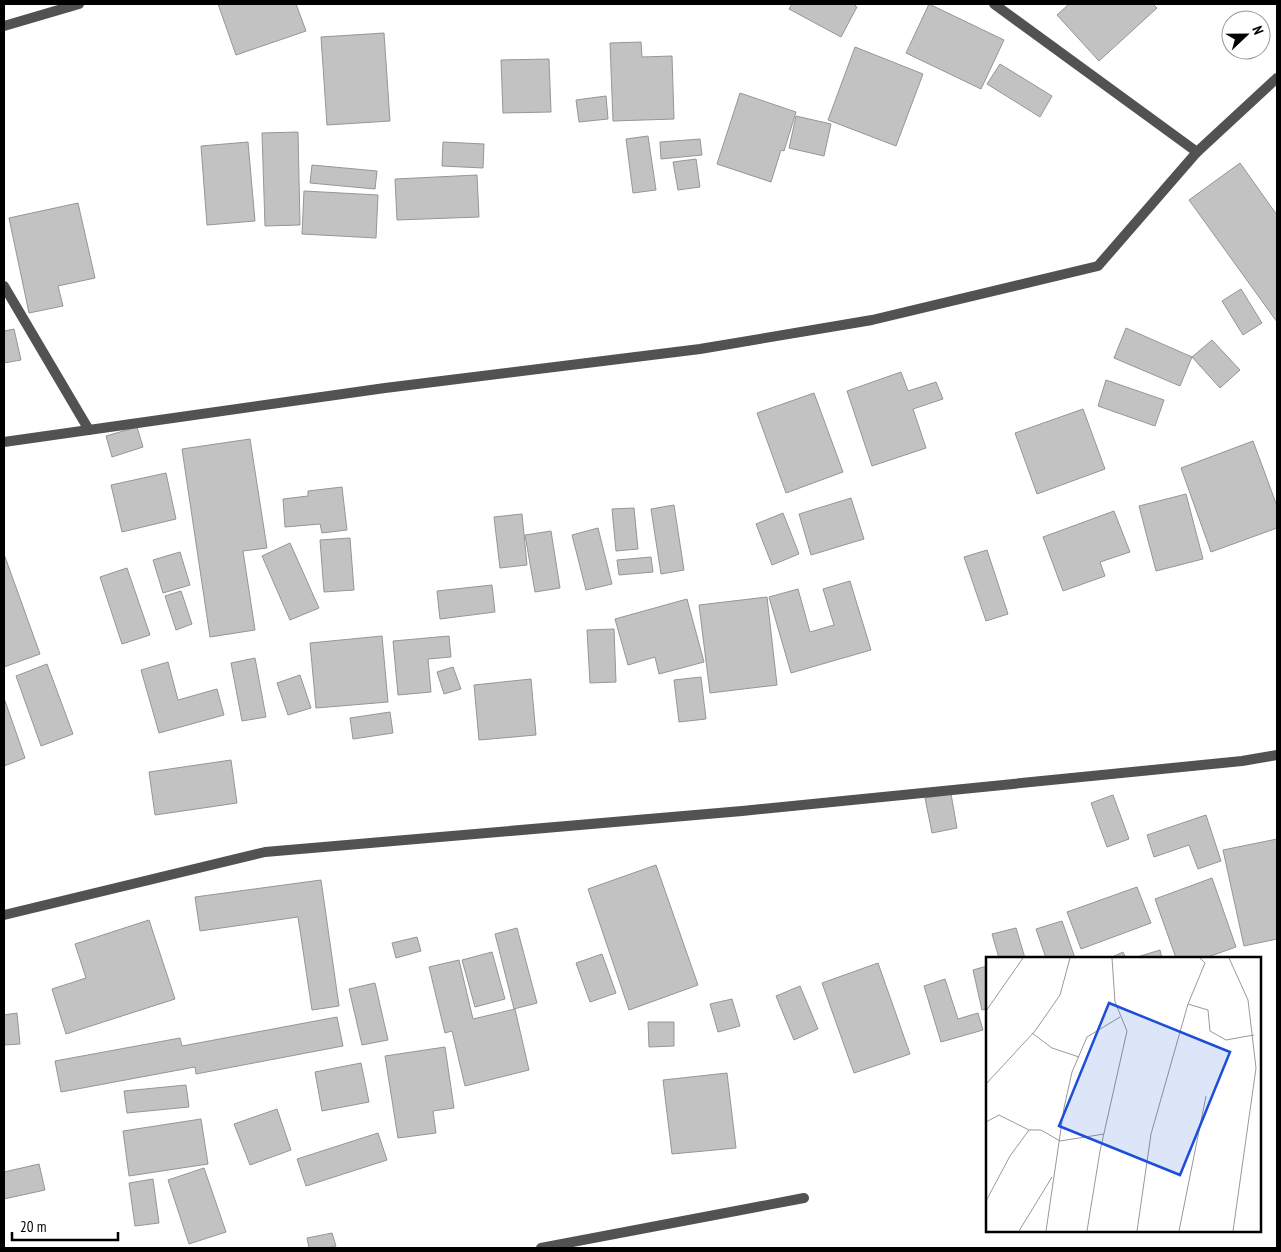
<svg xmlns="http://www.w3.org/2000/svg" width="1281" height="1252" font-family="'PT Sans Narrow',sans-serif">
<rect width="100%" height="100%" fill="#fff"/>
<g fill="#c2c2c2" stroke="#969696">
<path d="M218,4H296L306,31L236,55Z"/>
<path d="M792,4H857L855,6L857,7L841,37L789,9Z"/>
<path d="M929,4L1004,40L981,89L906,53Z"/>
<path d="M1069,4H1153L1157,8L1099,61L1057,15Z"/>
<path d="M384,33L390,121L327,125L321,37Z"/>
<path d="M641,42L642,57L672,56L674,119L613,121L610,43Z"/>
<path d="M855,47L923,74L896,146L828,120Z"/>
<path d="M549,59L551,112L503,113L501,60Z"/>
<path d="M1000,64L1052,96L1040,117L987,84Z"/>
<path d="M740,93L796,112L784,151L781,150L771,182L717,164Z"/>
<path d="M606,96L608,119L579,122L576,100Z"/>
<path d="M796,116L831,124L824,156L789,148Z"/>
<path d="M298,132L300,225L265,226L262,133Z"/>
<path d="M648,136L656,190L633,193L626,139Z"/>
<path d="M700,139L702,155L661,159L660,142Z"/>
<path d="M248,142L255,221L207,225L201,146Z"/>
<path d="M443,142L484,144L483,168L442,166Z"/>
<path d="M696,159L700,187L678,190L673,162Z"/>
<path d="M1240,163L1277,215V322L1189,200Z"/>
<path d="M312,165L377,171L375,189L310,183Z"/>
<path d="M477,175L479,217L397,220L395,179Z"/>
<path d="M304,191L378,195L376,238L302,234Z"/>
<path d="M78,203L95,278L58,286L63,306L29,313L9,218Z"/>
<path d="M1241,289L1262,323L1243,335L1222,301Z"/>
<path d="M1126,328L1192,357L1180,386L1114,358Z"/>
<path d="M14,329L21,360L4,363V331Z"/>
<path d="M1212,340L1240,370L1220,388L1192,357Z"/>
<path d="M901,372L908,391L936,382L943,399L913,409L926,448L872,466L847,391Z"/>
<path d="M1106,380L1164,400L1155,426L1098,406Z"/>
<path d="M814,393L843,472L786,493L757,413Z"/>
<path d="M1083,409L1105,469L1037,494L1015,433Z"/>
<path d="M137,427L143,447L112,457L106,436Z"/>
<path d="M250,439L267,548L243,551L255,630L210,637L182,449Z"/>
<path d="M1253,441L1277,506V528L1211,552L1181,468Z"/>
<path d="M166,473L176,519L122,532L111,485Z"/>
<path d="M342,487L347,530L322,533L320,524L285,527L283,499L308,496V491Z"/>
<path d="M1186,494L1203,559L1156,571L1139,506Z"/>
<path d="M851,498L864,539L811,555L799,514Z"/>
<path d="M674,505L684,570L661,574L651,509Z"/>
<path d="M634,508L638,549L616,551L612,509Z"/>
<path d="M1114,511L1130,552L1100,562L1105,576L1063,591L1043,537Z"/>
<path d="M783,513L799,554L772,565L756,524Z"/>
<path d="M522,514L527,565L500,568L494,517Z"/>
<path d="M598,528L612,584L586,590L572,535Z"/>
<path d="M551,531L560,588L535,592L525,535Z"/>
<path d="M350,538L354,590L324,592L320,540Z"/>
<path d="M290,543L319,608L290,620L262,556Z"/>
<path d="M987,550L1008,614L986,621L964,557Z"/>
<path d="M180,552L190,585L163,593L153,560Z"/>
<path d="M4,554L40,654L4,667Z"/>
<path d="M651,557L653,572L619,575L617,560Z"/>
<path d="M127,568L150,635L122,644L100,577Z"/>
<path d="M850,581L871,650L791,673L769,597L798,589L810,632L834,625L823,589Z"/>
<path d="M492,585L495,612L440,619L437,591Z"/>
<path d="M181,591L192,624L176,630L165,596Z"/>
<path d="M767,597L777,685L710,693L699,605Z"/>
<path d="M687,599L704,662L659,674L655,657L628,665L615,619Z"/>
<path d="M614,629L616,682L590,683L587,630Z"/>
<path d="M382,636L388,702L316,708L310,643Z"/>
<path d="M449,636L451,657L428,659L431,692L398,695L393,641Z"/>
<path d="M255,658L266,717L242,721L231,663Z"/>
<path d="M168,662L178,700L217,689L224,715L159,733L141,670Z"/>
<path d="M47,664L73,734L41,746L16,676Z"/>
<path d="M453,667L461,689L444,694L437,672Z"/>
<path d="M300,675L311,708L288,715L277,683Z"/>
<path d="M701,677L706,719L679,722L674,680Z"/>
<path d="M531,679L536,735L479,740L474,685Z"/>
<path d="M4,698L25,758L4,766Z"/>
<path d="M390,712L393,733L353,739L350,718Z"/>
<path d="M231,760L237,803L155,815L149,772Z"/>
<path d="M951,794L957,828L932,833L925,798Z"/>
<path d="M1113,795L1129,839L1107,847L1091,803Z"/>
<path d="M1206,815L1221,861L1198,869L1189,845L1154,857L1147,835Z"/>
<path d="M1277,839V939L1244,946L1223,850Z"/>
<path d="M656,865L698,985L629,1010L588,889Z"/>
<path d="M1212,878L1236,947L1205,958H1176L1155,899Z"/>
<path d="M321,880L339,1006L312,1010L298,917L200,931L195,897Z"/>
<path d="M1137,887L1151,923L1081,949L1067,912Z"/>
<path d="M149,920L175,999L66,1034L52,989L86,978L75,944Z"/>
<path d="M1062,921L1075,958H1046L1036,929Z"/>
<path d="M517,928L537,1003L514,1009L495,934Z"/>
<path d="M1016,928L1025,958H999L992,934Z"/>
<path d="M417,937L421,951L396,958L392,943Z"/>
<path d="M1160,950L1162,958H1134Z"/>
<path d="M492,952L505,999L475,1007L462,960Z"/>
<path d="M1123,952L1126,958H1110Z"/>
<path d="M602,954L616,993L590,1002L576,963Z"/>
<path d="M459,960L473,1019L515,1009L529,1070L465,1086L452,1031L445,1033L429,967Z"/>
<path d="M878,963L910,1054L854,1073L822,983Z"/>
<path d="M987,966V1009L982,1010L973,970Z"/>
<path d="M945,979L958,1019L978,1013L983,1030L941,1042L924,986Z"/>
<path d="M375,983L388,1040L362,1045L349,989Z"/>
<path d="M800,986L818,1029L794,1040L776,996Z"/>
<path d="M732,999L740,1026L718,1032L710,1004Z"/>
<path d="M17,1013L20,1044L4,1045V1015Z"/>
<path d="M337,1017L343,1046L196,1074L195,1067L61,1092L55,1061L180,1038L182,1046Z"/>
<path d="M648,1022H674V1046L649,1047Z"/>
<path d="M445,1047L454,1108L433,1111L436,1133L398,1138L385,1056Z"/>
<path d="M361,1063L369,1102L322,1111L315,1072Z"/>
<path d="M727,1073L736,1148L672,1154L663,1080Z"/>
<path d="M186,1085L189,1107L127,1113L124,1091Z"/>
<path d="M277,1109L291,1150L250,1165L234,1124Z"/>
<path d="M201,1119L208,1164L129,1176L123,1131Z"/>
<path d="M378,1133L387,1160L306,1186L297,1159Z"/>
<path d="M39,1164L45,1190L4,1199V1172Z"/>
<path d="M204,1168L226,1232L189,1244L168,1180Z"/>
<path d="M153,1179L159,1223L135,1226L129,1183Z"/>
<path d="M332,1233L336,1246L327,1248H309L307,1238Z"/>
</g>
<g fill="none" stroke-linecap="round" stroke-linejoin="round">
<g stroke="#525252" stroke-width="10">
<path d="M4,286L89,430"/>
<path d="M541,1248L804,1198"/>
</g>
<g stroke="#525252" stroke-width="10">
<path d="M994,4L1197,152"/>
<path d="M4,26L79,4"/>
<path d="M4,442L385,388L700,349L872,320L1098,266L1197,152L1277,78"/>
<path d="M4,915L265,852L742,811L1242,761L1277,755"/>
</g>
</g>
<g transform="translate(986 957)">
<rect width="275" height="275" fill="#fff"/>
<path fill="none" stroke="#999" stroke-width="1" d="M243,1L262,43L270,111L247,274M202,47L222,53L224,74L240,83L268,78M0,54L37,1M46,76L66,91L93,100M0,127L49,74L74,38L84,1M0,165L13,158L43,173H55L74,184L118,177M0,244L24,199L43,173M33,274L66,220M60,274L78,151L86,115L101,80L134,60M101,274L114,194L141,74L129,45L126,1M151,274L165,177L202,47L219,6L214,1M193,274L220,139"/>
<path fill="#1d4ed8" fill-opacity="0.15" stroke="#1d4ed8" stroke-width="2.5" d="M123,46L244,95L194,218L73,169Z"/>
<rect width="275" height="275" fill="none" stroke="#000" stroke-width="2.5"/>
</g>
<rect width="1281" height="1252" fill="none" stroke="#000000" stroke-width="10"/>
<g transform="translate(1246 35) rotate(68)"><circle r="24" fill="#ffffff" stroke="#999999"/>
<path d="M0-4L9 19L0 12L-9 19Z" fill="#000000"/>
<text y="-8" font-size="14" font-weight="bold" text-anchor="middle" fill="#000000">N</text>
</g>
<path d="M12 1232v8h106v-8" fill="none" stroke="#000000" stroke-width="2.5"/>
<text x="20" y="1232" font-size="15" fill="#000000" stroke="#ffffff" stroke-width="4" paint-order="stroke">20 m</text>
</svg>
